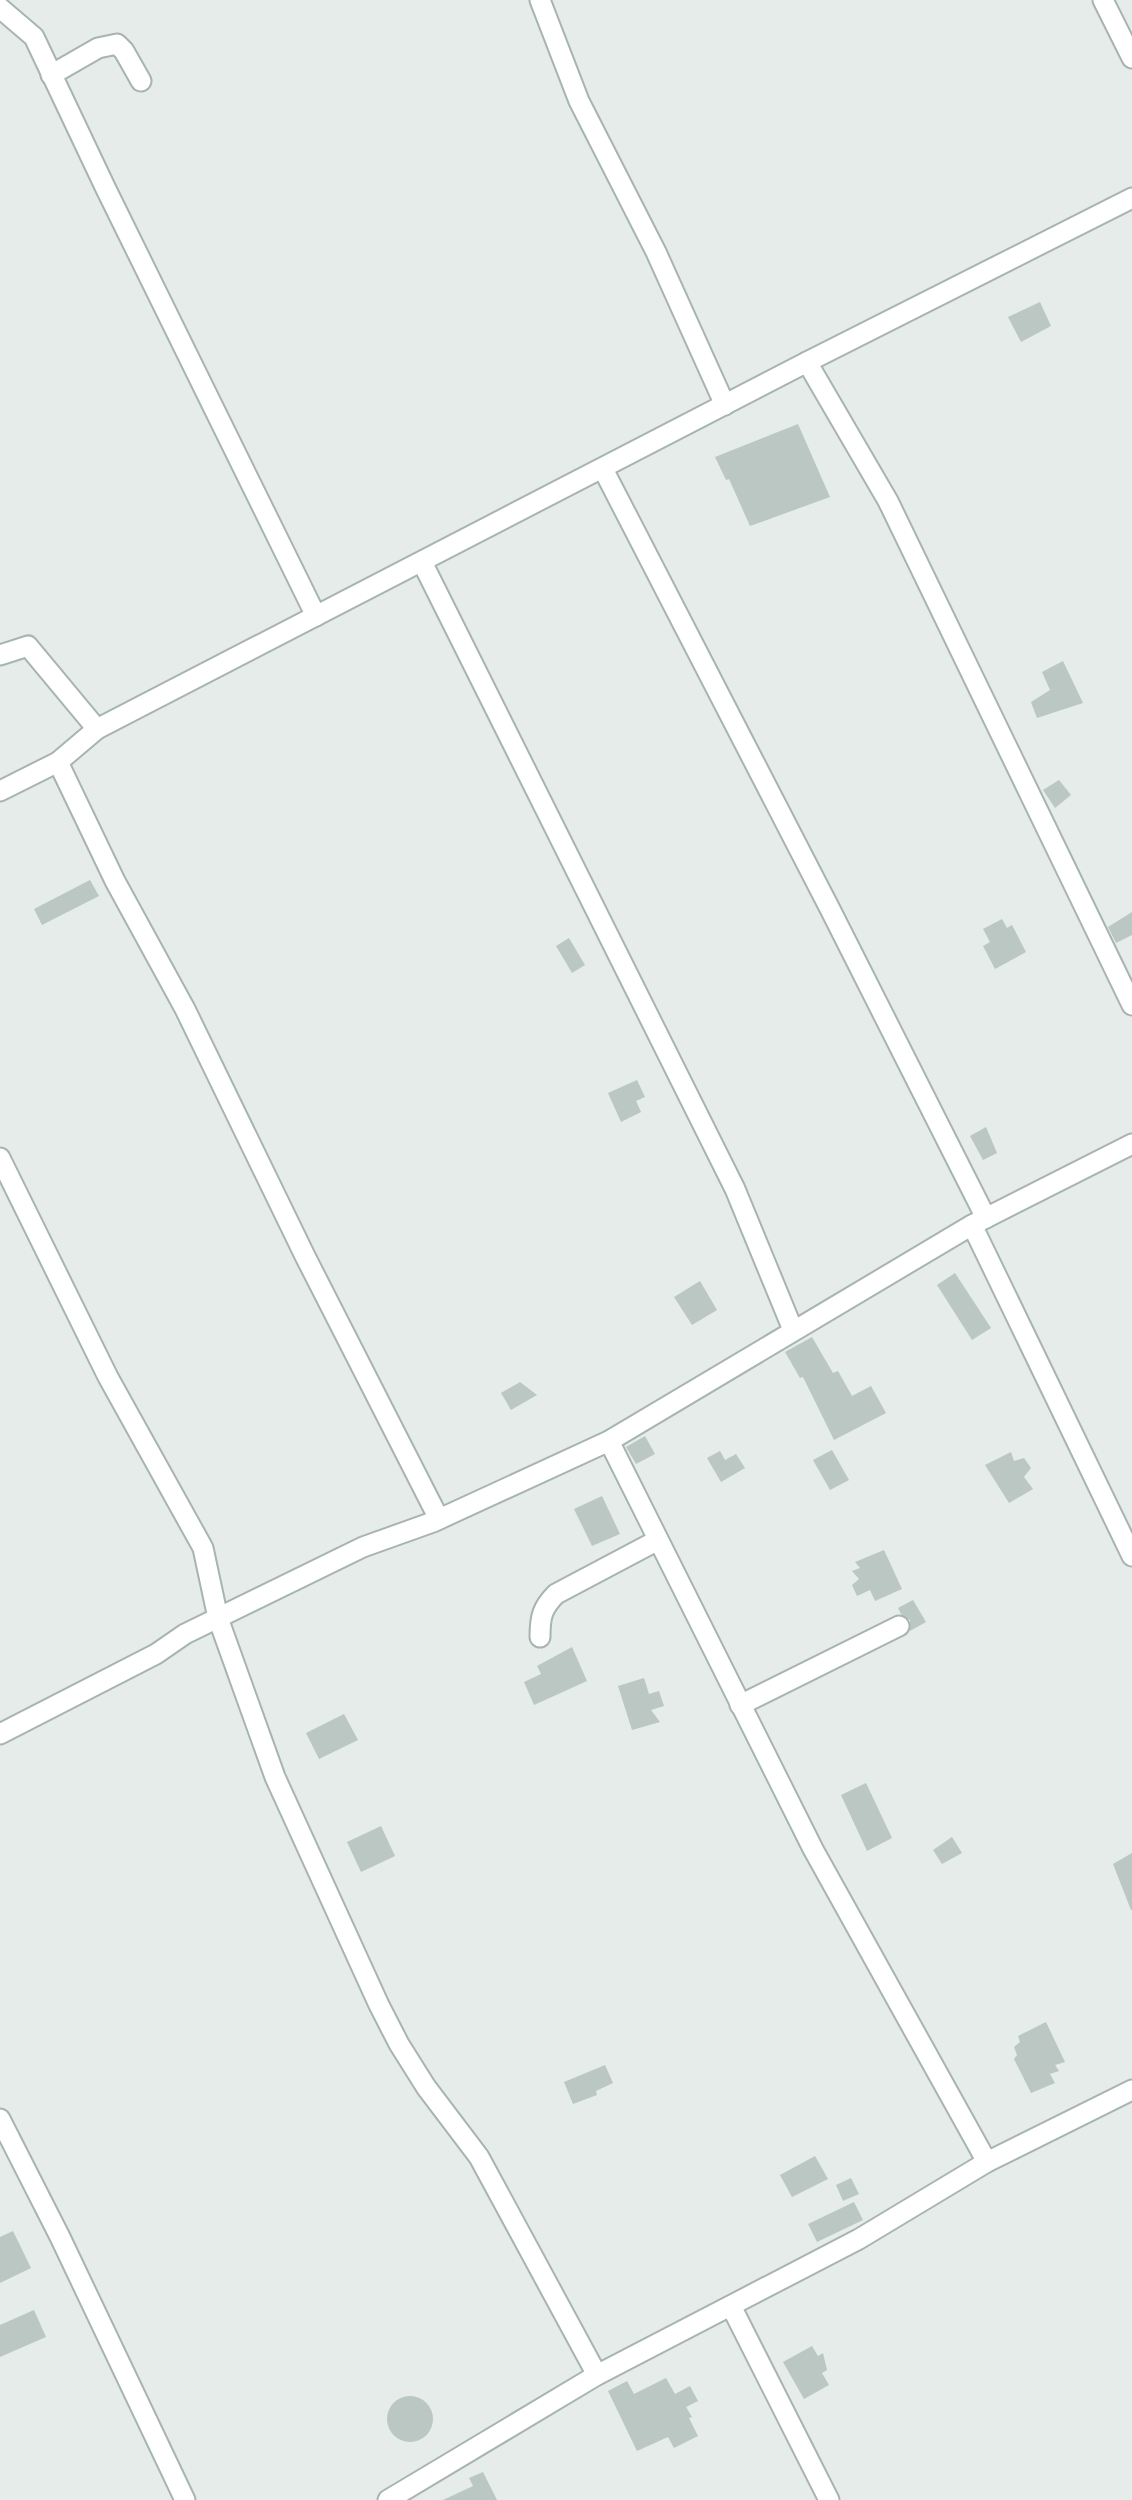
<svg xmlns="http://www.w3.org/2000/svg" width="1132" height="2500" font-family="'DejaVu Sans',sans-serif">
<rect width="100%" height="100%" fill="#e5ecea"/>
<g fill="#bac7c3">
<path d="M1040,302L1051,326L1021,342L1008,317Z"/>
<path d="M798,424L830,497L750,526L729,479L726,480L715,457Z"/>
<path d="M1063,661L1083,703L1037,718L1031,702L1050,690L1042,672Z"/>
<path d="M1059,780L1071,795L1055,808L1043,790Z"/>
<path d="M90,880L99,896L42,925L34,909Z"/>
<path d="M1132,912V935L1116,943L1108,927Z"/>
<path d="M1002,919L1007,928L1012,925L1026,952L995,969L983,946L990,942L983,929Z"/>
<path d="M569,938L585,965L572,973L556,946Z"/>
<path d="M637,1080L645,1097L636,1101L641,1112L621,1122L608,1093Z"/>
<path d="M986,1127L997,1153L983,1160L970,1136Z"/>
<path d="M955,1273L991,1328L972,1340L937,1285Z"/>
<path d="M700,1281L717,1310L692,1325L674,1297Z"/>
<path d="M812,1337L833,1373L838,1371L852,1396L871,1386L886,1413L834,1440L803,1377L800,1378L785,1352Z"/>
<path d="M520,1382L537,1395L511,1410L501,1393Z"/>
<path d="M645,1436L655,1454L636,1464L626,1447Z"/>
<path d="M832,1450L849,1480L830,1490L813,1460Z"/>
<path d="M720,1451L725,1460L736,1454L745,1468L721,1482L707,1458Z"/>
<path d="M1011,1452L1014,1461L1024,1458L1031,1468L1024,1477L1033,1489L1009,1503L985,1465Z"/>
<path d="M602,1496L620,1534L592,1546L574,1509Z"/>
<path d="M884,1550L902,1589L875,1601L870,1590L857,1596L852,1585L859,1579L852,1571L860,1568L855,1562Z"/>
<path d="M913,1600L926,1622L910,1631V1620L901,1614L898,1608Z"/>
<path d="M572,1647L587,1681L534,1705L524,1682L541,1674L537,1666Z"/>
<path d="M644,1678L649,1694L659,1691L664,1706L651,1710L660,1722L632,1730L618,1686Z"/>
<path d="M344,1714L358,1740L319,1759L306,1733Z"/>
<path d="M866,1783L892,1838L867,1851L841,1795Z"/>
<path d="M381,1826L395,1856L361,1872L347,1842Z"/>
<path d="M952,1837L962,1853L942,1864L933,1850Z"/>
<path d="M1132,1853V1910H1131L1113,1864Z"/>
<path d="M1046,2022L1065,2062L1055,2065L1059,2071L1050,2074L1055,2083L1031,2093L1014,2059L1017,2055L1014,2047L1020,2042L1018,2036Z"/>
<path d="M605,2065L613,2083L596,2091L597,2095L573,2104L564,2082Z"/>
<path d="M815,2156L828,2179L792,2197L780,2175Z"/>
<path d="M851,2178L859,2194L843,2201L836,2185Z"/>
<path d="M854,2202L863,2220L817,2242L808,2224Z"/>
<path d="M13,2231L31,2268L0,2283V2237Z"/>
<path d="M34,2310L46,2337L0,2357V2325Z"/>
<path d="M812,2346L818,2356L823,2353L827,2370L822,2373L829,2385L804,2399L783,2362Z"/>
<path d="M666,2378L675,2394L690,2386L698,2401L686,2407L692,2417L689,2418L698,2436L674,2448L668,2437L637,2451L608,2391L627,2381L634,2394Z"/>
<circle cx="410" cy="2419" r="23"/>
<path d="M483,2472L497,2500H443L473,2486L469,2478Z"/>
</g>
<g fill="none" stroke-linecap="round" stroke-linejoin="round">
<defs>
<g id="street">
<path d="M540,0L579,101L656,252L725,405"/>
<path d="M1103,0L1132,58"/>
<path d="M0,8L34,37L105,187L316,616"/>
<path d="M51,75L98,48L117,44L124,51L141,81"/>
<path d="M807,362L888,501L1132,1005"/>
<path d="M603,469L831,911L986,1218"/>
<path d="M422,562L735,1189L793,1330"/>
<path d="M0,655L28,646L97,729"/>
<path d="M58,762L115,881L185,1009L305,1256L439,1519"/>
<path d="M0,791L58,762L97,729L807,362L1132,198"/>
<path d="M0,1158L108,1377L203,1548L218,1618L275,1777L379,2005L399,2044L426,2087L479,2157L597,2375"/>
<path d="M972,1225L1132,1556"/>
<path d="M609,1441L813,1849L987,2162"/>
<path d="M540,1637C540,1617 542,1608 556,1594L658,1540"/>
<path d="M740,1705L899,1626"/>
<path d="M0,1734L156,1654L185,1634L363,1547L433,1522L609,1441L972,1225L1132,1144"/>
<path d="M0,2119L60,2237L185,2500"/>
<path d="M731,2306L829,2500"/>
<path d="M388,2500L597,2375L859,2239L987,2162L1132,2090"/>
</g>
</defs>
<use href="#street" stroke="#a8b4b1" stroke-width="23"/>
<use href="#street" stroke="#fff" stroke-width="19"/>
</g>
</svg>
